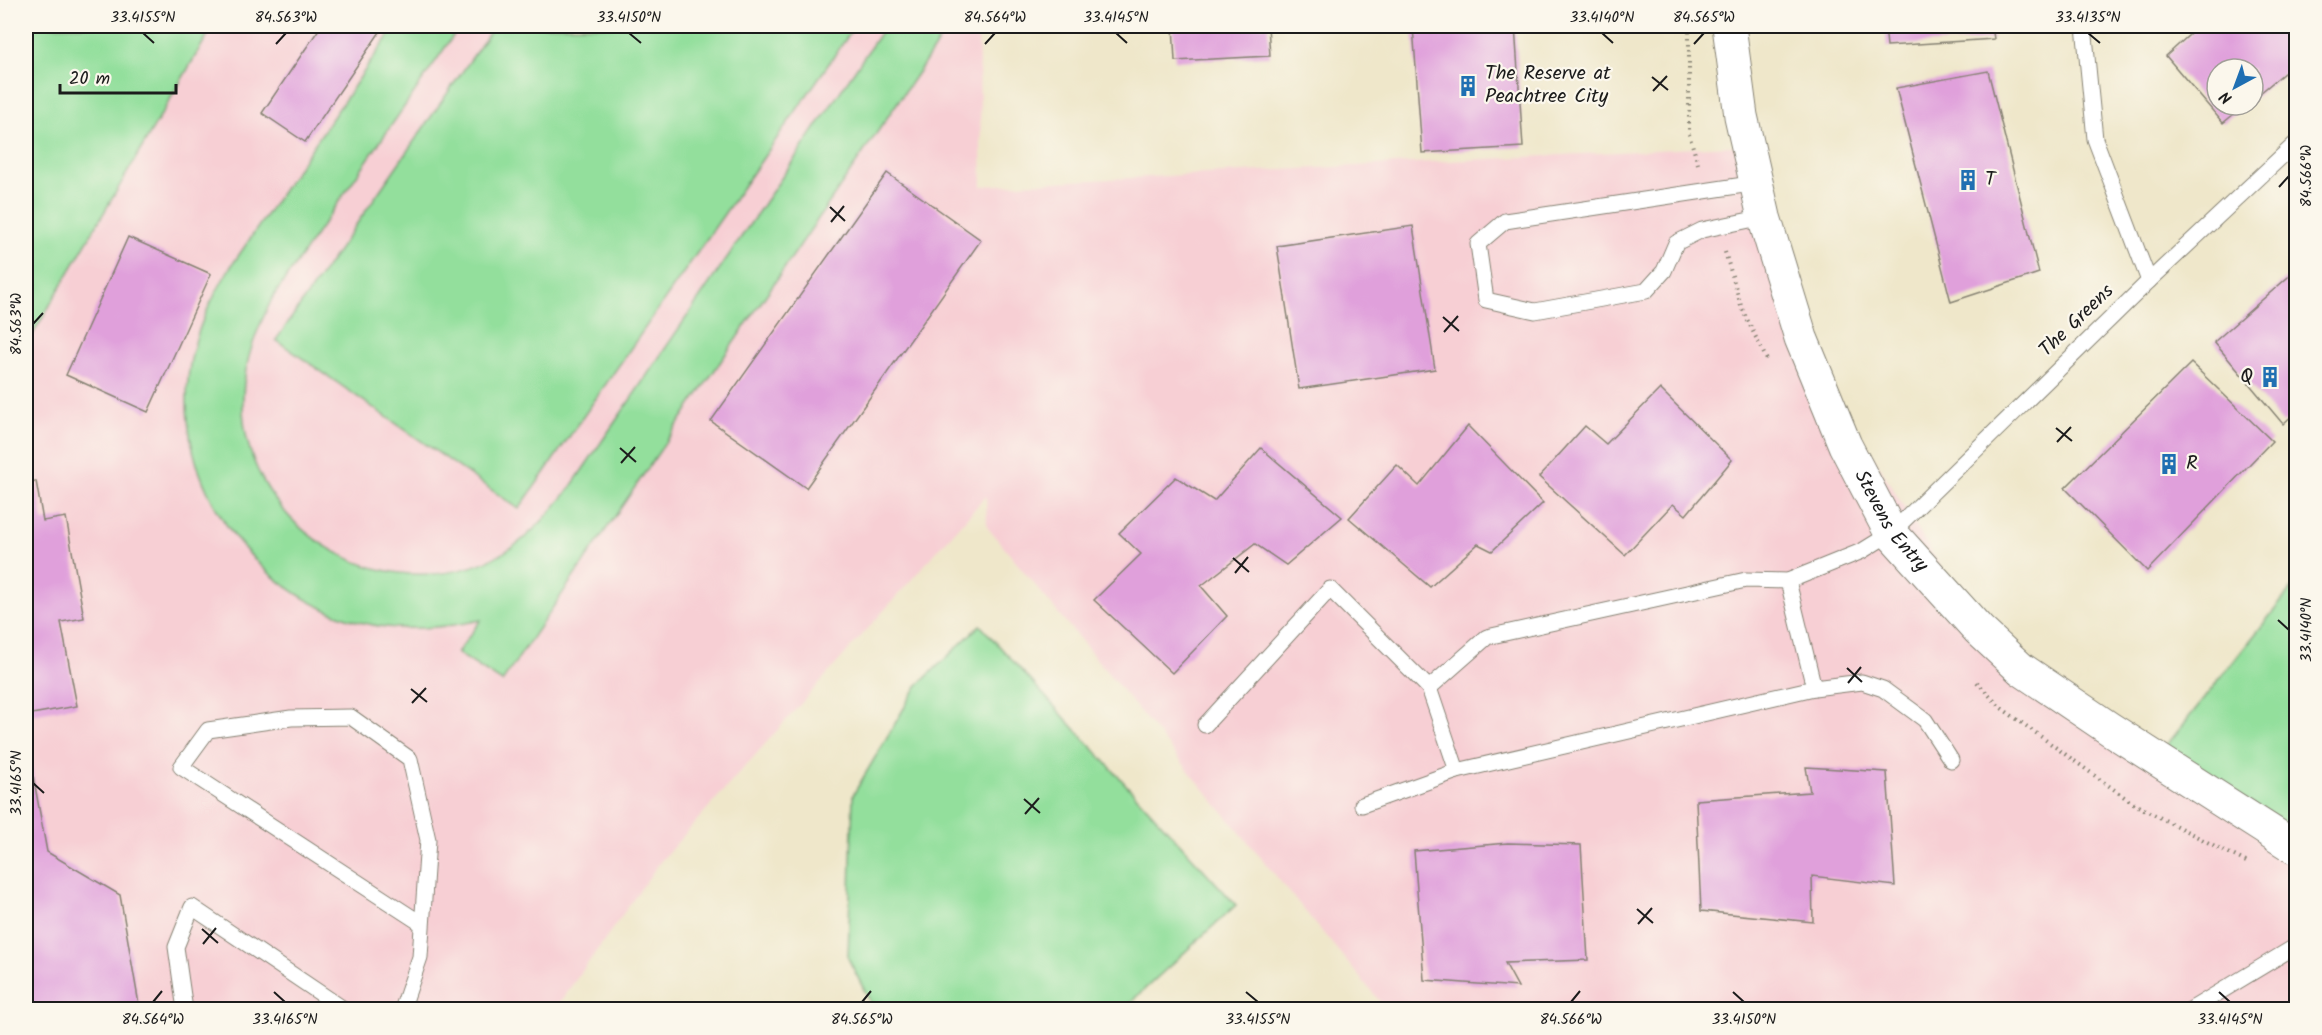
<svg xmlns="http://www.w3.org/2000/svg" width="2322" height="1035" font-family="Kalam,sans-serif">
<rect width="100%" height="100%" fill="#fbf7ec"/>
<filter id="ink" filterUnits="userSpaceOnUse"><feTurbulence type="fractalNoise" baseFrequency=".0167" numOctaves="2"/><feDisplacementMap in="SourceGraphic" scale="12" xChannelSelector="R" yChannelSelector="G"/><feConvolveMatrix kernelMatrix="1 2 1 2 8 2 1 2 1" color-interpolation-filters="sRGB"/></filter>
<filter id="wash" filterUnits="userSpaceOnUse"><feTurbulence type="fractalNoise" baseFrequency=".008" numOctaves="4" result="noise"/><feDisplacementMap in="SourceGraphic" scale="24" xChannelSelector="R" yChannelSelector="G"/><feGaussianBlur stdDeviation="1.35" result="paint"/><feColorMatrix in="noise" values="0 0 0 0 0 0 0 0 0 0 0 0 0 0 0 0 0 1.4 0 .05"/><feComposite in="paint" operator="in"/></filter>
<g filter="url(#wash)">
<rect width="100%" height="100%" fill="#efe7ca"/>
<path fill="#f7cfd4" d="M26,26H978L982,186L1748,145L1801,338L1979,630L2296,853V1009H1386L987,527L986,496L660,862L555,1009H26Z"/>
<g fill="#93df9c" stroke="#587e5c" stroke-width="1.5">
<path d="M26,26H213L26,346Z"/>
<path d="M395,26H460L273,297C257,329 244,360 243,397C239,533 400,623 514,546C535,531 551,511 568,491L885,26H947L934,49L502,682L457,653L481,620C444,628 405,632 368,624C249,596 163,472 193,350C200,321 213,297 228,271Z"/>
<path d="M494,26H855L519,509L276,340Z"/>
<path d="M2296,583V842L2151,765Z"/>
<path d="M980,625L1236,905L1123,1009H874L848,958L853,795L917,686Z"/>
</g>
<g id="blocks">
<g fill="#e0a0db">
<path d="M321,26H384L305,142L262,113Z"/>
<path d="M1173,26H1268L1270,56L1175,61Z"/>
<path d="M1413,26H1515L1523,147L1422,153Z"/>
<path d="M1885,26H1992L1994,39L1887,46Z"/>
<path d="M2199,26H2296V63L2253,99V69H2217V105H2245L2223,123L2166,56Z"/>
<path d="M1988,71L2039,273L1951,302L1896,88Z"/>
<path d="M887,173L981,240L806,488L711,421Z"/>
<path d="M1413,226L1435,369L1299,389L1277,246Z"/>
<path d="M128,237L211,274L148,412L66,375Z"/>
<path d="M2296,270V412L2283,424L2214,342Z"/>
<path d="M2191,363L2272,441L2147,571L2065,488Z"/>
<path d="M1660,389L1732,460L1686,515L1673,504L1625,555L1539,477L1585,426L1606,444Z"/>
<path d="M1468,426L1543,503L1492,551L1478,544L1430,587L1349,518L1397,465L1419,486Z"/>
<path d="M1261,448L1342,517L1286,565L1255,544L1201,586L1227,616L1172,673L1094,600L1141,554L1119,533L1176,477L1214,501Z"/>
<path d="M36,481L43,521L66,517L84,618L61,622L77,706L26,715V483Z"/>
<path d="M31,764L47,852L120,895L140,1010H26V765Z"/>
<path d="M1806,767L1887,772L1895,886L1812,876L1813,922L1701,911L1696,800L1810,792Z"/>
<path d="M1508,843L1581,845L1588,960L1505,963L1518,987L1424,980L1414,851Z"/>
</g>
</g>
</g>
<g filter="url(#ink)">
<use href="#blocks" fill-opacity="0" stroke="#868273" stroke-width="1.5"/>
<g fill="none" stroke-linecap="round" stroke-linejoin="round">
<defs>
<g id="lane">
<path d="M2084,26L2095,139L2149,281"/>
<path d="M1757,183L1505,221L1478,244L1486,300L1535,311L1646,291L1664,271L1676,243L1702,230L1764,217"/>
<path d="M1788,581L1814,688"/>
<path d="M1205,725L1330,589L1429,688L1487,637L1746,580L1788,581L1862,551L1891,533L2149,281L2296,143"/>
<path d="M1457,771L1814,688L1862,682L1883,689L1925,720L1951,760"/>
<path d="M1362,805L1457,771L1429,688"/>
<path d="M185,1010L176,947L192,907L345,1010"/>
<path d="M402,1010L420,957L428,840L410,759L351,717L291,718L208,730L181,767L422,924"/>
<path d="M2190,1010L2296,946"/>
</g>
<g id="secondary">
<path id="s1" d="M1729,26L1741,116L1764,217L1801,338L1845,445L1891,533L1979,630L2021,669L2110,729L2296,848"/>
</g>
</defs>
<use href="#lane" stroke="#868273" stroke-width="17"/>
<use href="#secondary" stroke="#868273" stroke-width="35"/>
<g stroke="#868273" stroke-width="4" stroke-dasharray="1.5 4.5" stroke-linecap="butt">
<path d="M1689,26V134L1698,164"/>
<path d="M1725,252L1742,309L1768,362"/>
<path d="M1977,682L2000,707L2134,804L2246,862"/>
</g>
<use href="#lane" stroke="#fff" stroke-width="15"/>
<use href="#secondary" stroke="#fff" stroke-width="33"/>
</g>
</g>
<path fill="none" stroke="#1c1c1c" stroke-width="2" d="M143,33L154,43M629,33L641,43M1116,33L1127,43M1602,33L1613,43M2088,33L2100,43M276,44L286,33M985,44L995,33M1694,44L1704,33M1652,77L1668,90M1653,91L1667,76M2279,187L2289,176M830,207L845,221M831,222L844,206M1443,317L1459,331M33,324L43,313M1444,332L1458,316M2056,428L2072,441M2057,442L2071,427M620,448L636,462M621,463L635,447M1233,558L1249,572M1235,573L1248,557M2278,620L2289,630M1847,668L1862,682M1848,683L1861,667M411,689L427,702M412,703L426,688M33,783L44,793M1024,799L1040,813M1025,814L1039,798M1637,909L1653,923M1638,924L1652,908M202,929L218,943M203,944L216,928M274,992L285,1002M1246,992L1258,1002M1733,992L1744,1002M2219,992L2230,1002M153,1002L162,991M862,1002L871,991M1571,1002L1580,991"/>
<defs>
<symbol id="building-bare" viewBox="-9 -9 18 18"><path d="M-4-6H4V6H1V3H-1V6H-4ZM-2.5-4.3h1.7v1.8h-1.7ZM.8-4.3h1.7v1.8H.8ZM-2.5-1h1.7V.8h-1.7ZM.8-1h1.7V.8H.8Z" fill="#1f6fb2" stroke="#fbf7ec" stroke-width="2.5" paint-order="stroke"/></symbol>
</defs>
<g fill-rule="evenodd">
<use href="#building-bare" x="1453" y="71" width="30" height="30"/>
<use href="#building-bare" x="1953" y="165" width="30" height="30"/>
<use href="#building-bare" x="2255" y="362" width="30" height="30"/>
<use href="#building-bare" x="2154" y="449" width="30" height="30"/>
</g>
<g text-anchor="middle" dominant-baseline="central" stroke-width="4.5" stroke-linejoin="round" paint-order="stroke">
<g font-size="20" fill="#1c1c1c" stroke="#fbf7ec" text-anchor="start">
<text x="1485" y="74">The Reserve at<tspan x="1485" dy="23">Peachtree City</tspan></text>
<text x="1985" y="180">T</text>
<text x="2253" y="377" text-anchor="end">Q</text>
<text x="2186" y="464">R</text>
</g>
<g font-size="20" fill="#1c1c1c" stroke="#fbf7ec">
<text transform="translate(2077 321) rotate(-44)">The Greens</text>
<text stroke="none"><textPath href="#s1" startOffset="526">Stevens Entry</textPath></text>
</g>
</g>
<rect width="2322" height="1035" fill="none" stroke="#fbf7ec" stroke-width="66"/>
<g transform="translate(2235 87) rotate(221)"><circle r="28" fill="#fbf7ec" stroke="#a29f99" stroke-width="1.5"/>
<path d="M0-4.5L10 22L0 15L-10 22Z" fill="#1f6fb2"/>
<text y="-9" font-size="16" font-weight="bold" text-anchor="middle" fill="#1c1c1c">N</text>
</g>
<path d="M60 84v9h116v-9" fill="none" stroke="#1c1c1c" stroke-width="3"/>
<text x="69" y="84" font-size="18" fill="#1c1c1c" stroke="#fbf7ec" stroke-width="4.5" paint-order="stroke">20 m</text>
<rect x="33" y="33" width="2256" height="969" fill="none" stroke="#1c1c1c" stroke-width="2"/>
<g font-size="15" text-anchor="middle" fill="#1c1c1c">
<text x="143" y="22">33.4155°N</text>
<text x="286" y="22">84.563°W</text>
<text x="629" y="22">33.4150°N</text>
<text x="995" y="22">84.564°W</text>
<text x="1116" y="22">33.4145°N</text>
<text x="1602" y="22">33.4140°N</text>
<text x="1704" y="22">84.565°W</text>
<text x="2088" y="22">33.4135°N</text>
<text transform="translate(2306 176) rotate(-90)" y="5">84.566°W</text>
<text transform="translate(16 324) rotate(-90)" y="5">84.563°W</text>
<text transform="translate(2306 630) rotate(-90)" y="5">33.4140°N</text>
<text transform="translate(16 783) rotate(-90)" y="5">33.4165°N</text>
<text x="153" y="1024">84.564°W</text>
<text x="285" y="1024">33.4165°N</text>
<text x="862" y="1024">84.565°W</text>
<text x="1258" y="1024">33.4155°N</text>
<text x="1571" y="1024">84.566°W</text>
<text x="1744" y="1024">33.4150°N</text>
<text x="2230" y="1024">33.4145°N</text>
</g>
</svg>
